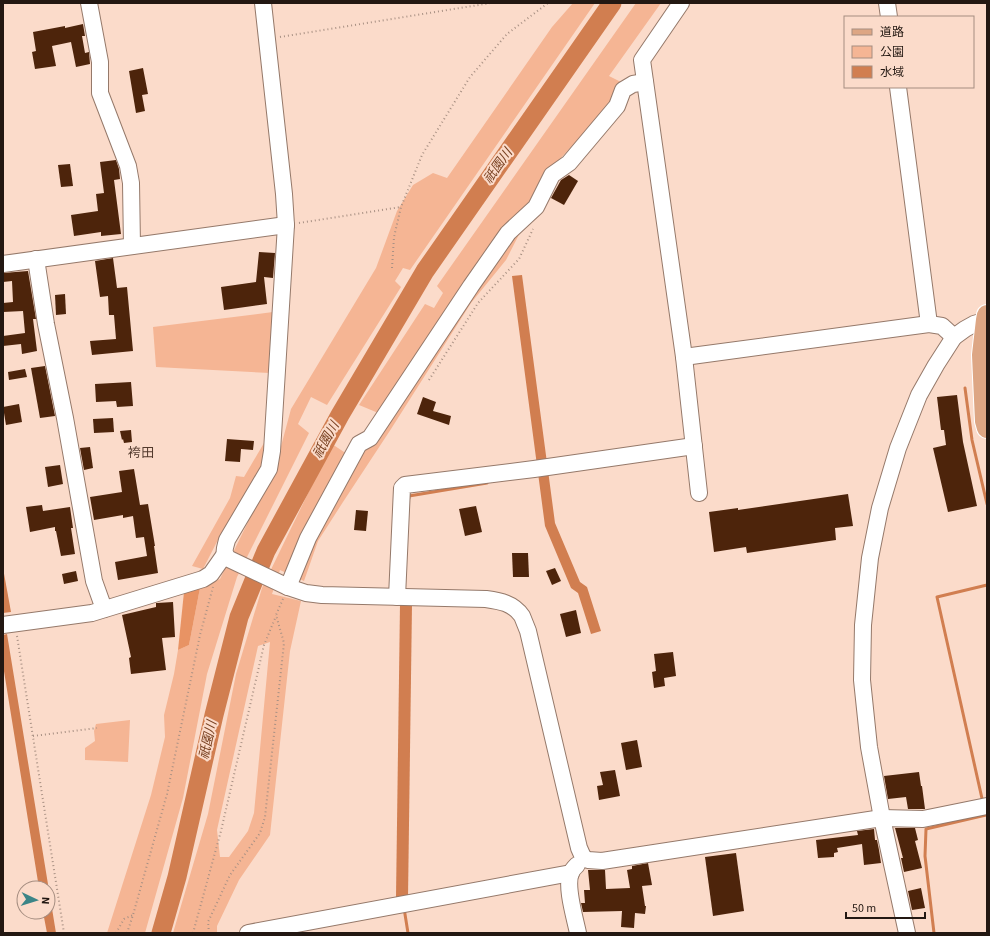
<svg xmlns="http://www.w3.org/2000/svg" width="990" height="936" font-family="'Source Sans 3','Noto Sans JP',sans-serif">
<rect width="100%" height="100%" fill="#fbdbca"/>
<g fill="#f5b594" fill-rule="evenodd">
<path d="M573,3H595L410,270L403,268L395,281L401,287L327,405L311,397L298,424L309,433L237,577L207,674L183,798L145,933H107L151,795L165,737L164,715L174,674L178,650L189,645L200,588L220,579L276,465L291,409L376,268L397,211L413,185L433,173L447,178L552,27Z"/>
<path d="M636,3H661L609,76L621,82L614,102L554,165L530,213L506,260L471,303L391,429L343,502L318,541L304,581L280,570L272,594L301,601L290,651L270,835L239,880L217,926V933H173L208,814L236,674L262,588L332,444L353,458L388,417L359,405L425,304L434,308L443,293L437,286ZM270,642L254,813L248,831L229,857H220L217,830L258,646Z"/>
<path d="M273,312L270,373L156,367L153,327Z"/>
<path d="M264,443L263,464L252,488L222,532L203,569L192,566L230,498L236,476L244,477Z"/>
<path d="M130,720L128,762L85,760V748L95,741L94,731L96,724Z"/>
</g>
<path fill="#e89364" d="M200,588L189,645L178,650L184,592Z"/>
<g fill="#d17e50">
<path d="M522,275L555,523L580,582L587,587L601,631L591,634L578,593L571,588L545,526L512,276Z"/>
<path d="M3,568L11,612L3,613Z"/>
<path d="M400,604H412L408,898H396Z"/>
<path d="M7,634L56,933H47L43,912H48V888H39L3,665V635Z"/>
</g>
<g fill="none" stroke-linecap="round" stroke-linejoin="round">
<g stroke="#d17e50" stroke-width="3">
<path d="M965,388L972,440L987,504"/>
<path d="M409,498V496L487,483"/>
<path d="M983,803L937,597L987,585"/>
<path d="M404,908L408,933"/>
<path d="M934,933L925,856L926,829L986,815L985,812"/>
</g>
<path stroke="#d17e50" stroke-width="19" d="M161,933L177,877L214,715L239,617L266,551L340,415L425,271L612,3"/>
</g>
<g fill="#4d240b">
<path d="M83,24L85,36H82L85,53L89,52L90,64L76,67L71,42L52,46L56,66L35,69L32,52L36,51L33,32L65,26V28Z"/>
<path d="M143,68L148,94L142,95L145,111L136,113L129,71Z"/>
<path d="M116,160L119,169L120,179L114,180L121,234L101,236V232L74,236L71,215L98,211L96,194L104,193L100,162Z"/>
<path d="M70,164L73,186L61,187L58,165Z"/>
<path d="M569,175L578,181L564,205L551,198L561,180Z"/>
<path d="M259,252L275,253L273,278L264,277L267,304L224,310L221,287L256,282Z"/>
<path d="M113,258L117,288L127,287L133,351L92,355L90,341L116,339L114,315H109L108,296L100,297L95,261Z"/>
<path d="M28,271L36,319H33L37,351L22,354L21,344L3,346V336L25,333L23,311L3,312V303L13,302L12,281L3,282V273Z"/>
<path d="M65,294L66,314L56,315L55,295Z"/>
<path d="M45,366L55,416L40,418L31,368Z"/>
<path d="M25,369L27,377L9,380L8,372Z"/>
<path d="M131,382L133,406L117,407L116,401L96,402L95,384Z"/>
<path d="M957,395L963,442L977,506L948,512L933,448L946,445L944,430H941L937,397Z"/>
<path d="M423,397L436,402L433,411L451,416L449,425L417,414Z"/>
<path d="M19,404L22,422L6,425L3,407Z"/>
<path d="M113,418L114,432L94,433L93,419Z"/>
<path d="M131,430L132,442L124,443L123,439L122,440L120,431Z"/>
<path d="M227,439L254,441L253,450L241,449L240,462L225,461Z"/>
<path d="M90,447L93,468L84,470L80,448Z"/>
<path d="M60,465L63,484L48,487L45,467Z"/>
<path d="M134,469L140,505L148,504L155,546H154L158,573L118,580L115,562L147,556L144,537L136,538L133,516L123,518V515L94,520L90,497L122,492L119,471Z"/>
<path d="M848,494L853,526L835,528L836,540L747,553L746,547L714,552L709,512L738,508V510Z"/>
<path d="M42,505L43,511L70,507L73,528H71L75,554L61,556L56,531H55V527L30,532L26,507Z"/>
<path d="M476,506L482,532L465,536L459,509Z"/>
<path d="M356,510L368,511L366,531L354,530Z"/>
<path d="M512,553H528L529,577H513Z"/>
<path d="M555,568L561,581L552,585L546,571Z"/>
<path d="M76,571L78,581L64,584L62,574Z"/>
<path d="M173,602L175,637L162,638L166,670L131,674L129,658L131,657L122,615L156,607V603H157Z"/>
<path d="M576,610L581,633L566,637L560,614Z"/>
<path d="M673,652L676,676L664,678L665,686L654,688L652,672L656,671L654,654Z"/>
<path d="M637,740L642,767L626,770L621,743Z"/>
<path d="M615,770L620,796L599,800L597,786L603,785L600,772Z"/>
<path d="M919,772L921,786H922L925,809H908L906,797L888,799L884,776Z"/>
<path d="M895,828H915L918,840L915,841L922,868L904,872L901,858H903Z"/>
<path d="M874,829L875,840H877L879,850L881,863L864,865L862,844L837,848L838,852L834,853V857L818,858L816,840L858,835L857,831Z"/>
<path d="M736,853L744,911L713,916L705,857Z"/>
<path d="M648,863L652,885L642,886L645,906H646L645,914L635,913L634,928L621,927L622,911L583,912L581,903H585L584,890H590L588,870H605L606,889L630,888L627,870L632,869V866Z"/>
<path d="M921,888L925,908L912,910L908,891Z"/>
</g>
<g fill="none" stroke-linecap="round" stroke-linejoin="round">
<defs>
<g id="minor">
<path d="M89,3L100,62V93L128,166L131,183L132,246"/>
<path d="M263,3L284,194L286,225L272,451L269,469L227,540C225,549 222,552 229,559L288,587L306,593L322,595L486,599C500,601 513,603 522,616C524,621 526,626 528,631L579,848L583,857L588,860L602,861L882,818L923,819L987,806"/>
<path d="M681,3L642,60L684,357L699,493"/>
<path d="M887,3L889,17"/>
<path d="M898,87L929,324"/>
<path d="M36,259L46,324L65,418L94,581L104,609"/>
<path d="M3,264L286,225"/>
<path d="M684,357L929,324L942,326L954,337"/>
<path d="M288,587L308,538L359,444L370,438L471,286L508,233L536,207L552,175L569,163L617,106L623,90L633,84L645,82"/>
<path d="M397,597L402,488L405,485L534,469L694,446"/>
<path d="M3,625L92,613L203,579L211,574L225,554"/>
<path d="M577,865C575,867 572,870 571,873C565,886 575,918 578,933"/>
<path d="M248,933L571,873"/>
<path d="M907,933L882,818L869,747L862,680L863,625L870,558L880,508L898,448L919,395L936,365L954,337L965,329L974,324L987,320"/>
</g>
<path id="major" d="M987,315L986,320L982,355L985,421L987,428"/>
</defs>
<use href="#minor" stroke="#95796a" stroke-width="18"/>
<use href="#major" stroke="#fff" stroke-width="22"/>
<g stroke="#a99184" stroke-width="2" stroke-dasharray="1 3" stroke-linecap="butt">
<path d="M280,37L491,3"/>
<path d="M299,223L401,207"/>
<path d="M392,268L394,237L401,207L422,155L470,77L507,34L548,3"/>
<path d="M429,380L478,303L519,259L533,229"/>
<path d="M17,636L64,933"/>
<path d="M33,736L97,728"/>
<path d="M116,933L124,919L133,915"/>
<path d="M127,933L133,915L167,794L200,635L213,587"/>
<path d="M193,933L221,831L264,645L276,616"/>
<path d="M209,933L208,922L230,875L260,833L265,817L284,643L276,615L283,599"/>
</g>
<use href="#minor" stroke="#fff" stroke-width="16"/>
<use href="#major" stroke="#dda684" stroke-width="20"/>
</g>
<g text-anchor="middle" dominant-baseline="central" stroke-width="4" stroke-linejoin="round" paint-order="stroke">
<g font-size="13" font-style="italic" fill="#784020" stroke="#fbdbca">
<text transform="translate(498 166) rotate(-55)">祇園川</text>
<text transform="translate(326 440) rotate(-61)">祇園川</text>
<text transform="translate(208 740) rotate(-77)">祇園川</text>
</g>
<g font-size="13" fill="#52392c" stroke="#fbdbca">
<text x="141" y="453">袴田</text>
</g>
</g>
<rect width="990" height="936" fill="none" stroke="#231812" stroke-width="8"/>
<rect x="844" y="16" width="130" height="72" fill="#fbdbca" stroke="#a58d80"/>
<rect x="852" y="29" width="20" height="6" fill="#dda684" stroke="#a58d80"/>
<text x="880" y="36" font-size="12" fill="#231812">道路</text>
<rect x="852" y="46" width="20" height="12" fill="#f5b594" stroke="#a58d80"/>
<text x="880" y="56" font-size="12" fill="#231812">公園</text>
<rect x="852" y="66" width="20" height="12" fill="#d17e50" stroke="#a58d80"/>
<text x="880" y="76" font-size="12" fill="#231812">水域</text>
<g transform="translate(36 900) rotate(94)"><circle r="19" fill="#fbdbca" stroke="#a58d80"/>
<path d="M0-3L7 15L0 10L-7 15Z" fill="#3c8587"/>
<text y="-6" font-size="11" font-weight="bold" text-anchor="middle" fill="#231812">N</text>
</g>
<path d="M846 912v6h79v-6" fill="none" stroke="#231812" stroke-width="2"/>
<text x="852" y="912" font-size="12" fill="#231812" stroke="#fbdbca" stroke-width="3" paint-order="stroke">50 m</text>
</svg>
